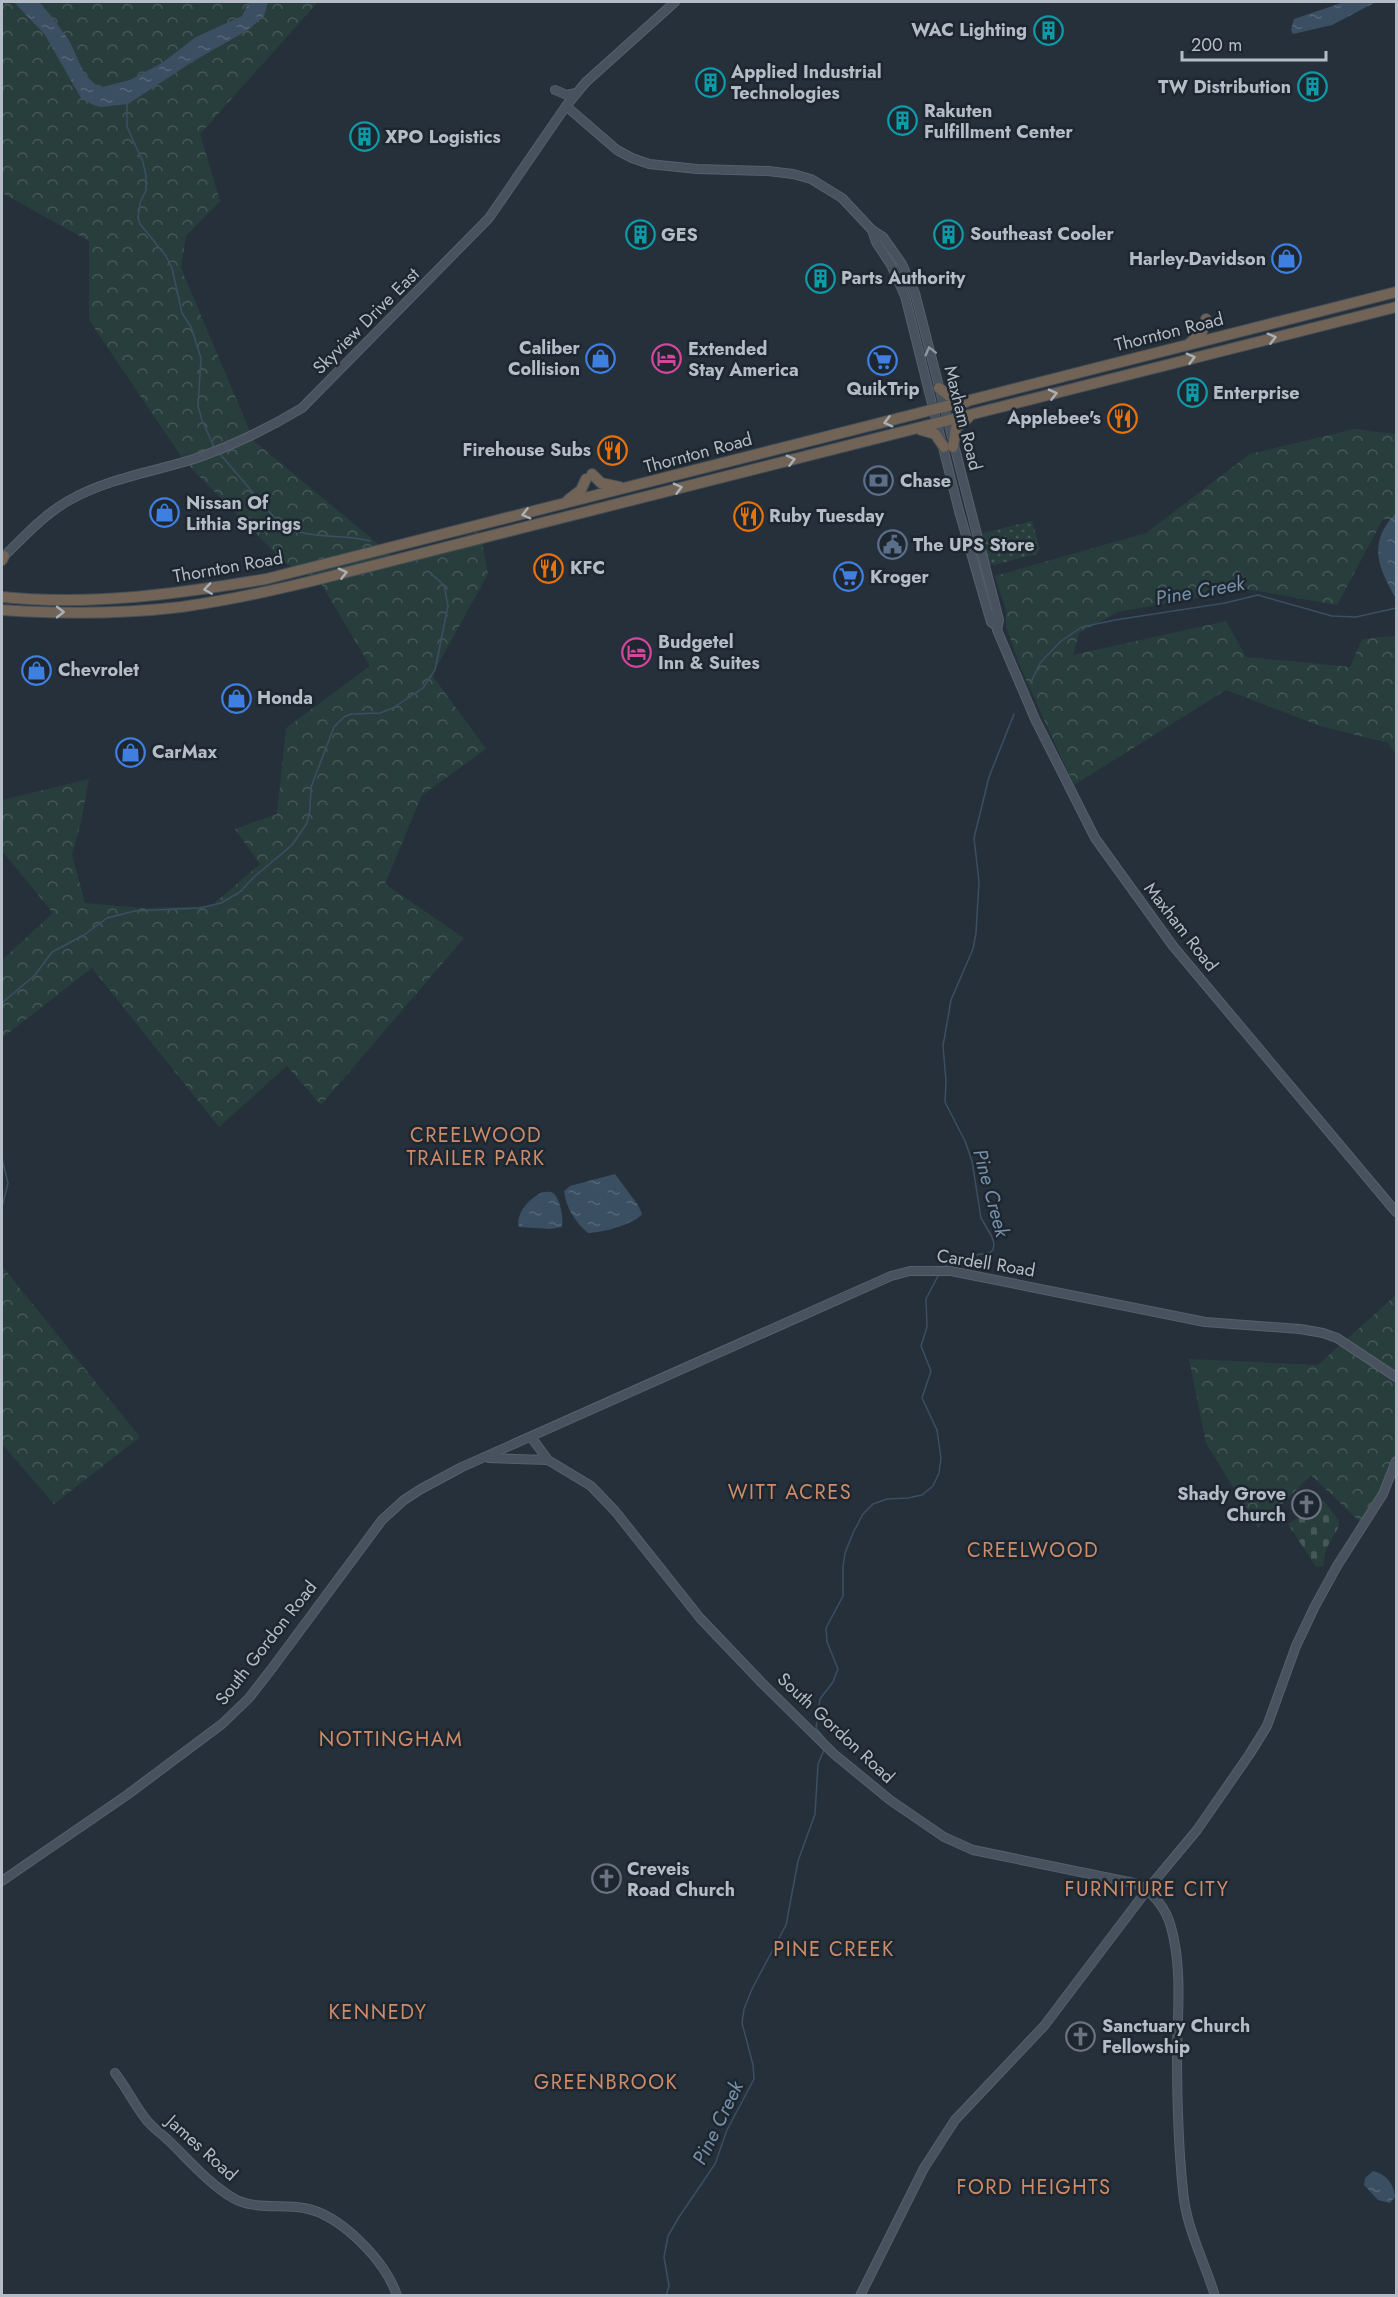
<svg xmlns="http://www.w3.org/2000/svg" width="1398" height="2297" font-family="Jost,sans-serif">
<defs>
<pattern id="grass-dots" width="8" height="8" patternUnits="userSpaceOnUse" patternTransform="scale(1.5)"><rect width="8" height="8" fill="#283e3d"/><path d="M2 2h.1M6 6h.1" fill="none" stroke="#455858" stroke-width="1.8" stroke-linecap="round"/></pattern>
<pattern id="forest-crowns" width="20" height="18" patternUnits="userSpaceOnUse" patternTransform="scale(1.5)"><rect width="20" height="18" fill="#283e3d"/><path d="M2 6a3 3 0 1 1 6 0M12 15a3 3 0 1 1 6 0" fill="none" stroke="#455858"/></pattern>
<pattern id="cemetery-stones" width="16" height="16" patternUnits="userSpaceOnUse" patternTransform="scale(1.5)"><rect width="16" height="16" fill="#283e3d"/><path d="M2 7V4a2 2 0 0 1 4 0v3zM10 15v-3a2 2 0 0 1 4 0v3z" fill="#455858"/></pattern>
<pattern id="water-ripples" width="26" height="14" patternUnits="userSpaceOnUse" patternTransform="scale(1.5)"><rect width="26" height="14" fill="#3b4f63"/><path d="M2 4q2-2 4 0t4 0M15 11q2-2 4 0t4 0" fill="none" stroke="#556678"/></pattern>
</defs>
<rect width="100%" height="100%" fill="#25303b"/>
<path fill="url(#grass-dots)" d="M1032,521L1040,549L1037,554L994,565H990L982,538L983,533Z"/>
<g fill="url(#forest-crowns)">
<path d="M2,2H318L200,134L220,201L186,236L181,268L254,441L395,558L480,531L488,574L432,675L486,749L422,795L385,884L464,938L321,1105L287,1066L219,1127L92,968L2,1038V960L53,913L2,851V800L89,779L81,822L72,855L85,903L142,908L211,906L260,864L235,829L277,814L286,728L370,666L320,582L285,563L185,462L89,320V241L2,193Z"/>
<path d="M1354,429L1396,434V519H1383L1337,605L1246,589L1118,612L1079,633L1073,655L1226,621L1246,657L1350,667L1362,639L1396,636V755L1388,743L1320,726L1226,690L1074,785L1021,669L1006,626V610L995,576L1146,533L1250,454Z"/>
<path d="M2,1266L140,1437L54,1504L2,1444Z"/>
<path d="M1396,1295V1467H1394L1361,1523L1311,1475L1258,1528L1206,1443L1189,1359L1318,1365Z"/>
</g>
<path fill="url(#cemetery-stones)" d="M1324,1501L1339,1521L1338,1528L1326,1549L1323,1566L1316,1567L1288,1524L1316,1507L1315,1503Z"/>
<g fill="url(#water-ripples)">
<path d="M14,2H39L53,18L70,42L85,75L95,84L102,87L130,80L162,63L196,37L242,16L249,2H268L264,16L248,30L192,62L128,104L101,107L93,105L81,98L45,35Z"/>
<path d="M1344,2L1374,3L1332,25L1293,34L1291,30L1294,19Z"/>
<path d="M1396,513V599C1378,567 1367,543 1396,513Z"/>
<path d="M615,1174L638,1205L642,1214C635,1224 601,1233 588,1233C575,1222 566,1208 564,1191L570,1186Z"/>
<path d="M543,1192C546,1192 551,1191 553,1193C560,1198 564,1219 562,1227L550,1229L519,1227C515,1213 531,1197 543,1192Z"/>
<path d="M1373,2171C1386,2174 1394,2184 1395,2197L1390,2203L1378,2200L1364,2185L1365,2178Z"/>
</g>
<g fill="none" stroke-linecap="round" stroke-linejoin="round">
<g stroke="#3b4f63" stroke-width="1.5">
<path d="M127,103V127L143,162L146,176V190L140,203L138,218L140,224L166,256L172,268L182,313L191,327L201,358L198,406L202,420L214,447"/>
<path d="M220,454L279,523C307,541 340,533 370,541"/>
<path d="M1031,682L1040,663L1061,641L1082,627L1115,620L1225,603L1258,595L1332,616L1356,617L1396,608"/>
<path d="M2,1003L35,975L52,952L84,935L107,918L135,911L200,908L221,903L240,892L254,877L292,845L307,823L310,809L311,787L334,727L344,717L351,714L380,713L393,708L423,688L435,670L448,606L444,585L428,571"/>
<path d="M2,1159L8,1183L2,1207"/>
<path d="M943,1268L955,1258L989,1253L993,1250L994,1244L992,1237L981,1218L972,1161L965,1141L945,1102L946,1081L943,1046L951,1000L973,949L976,933L979,882L974,838L989,777L1014,714"/>
<path d="M825,1739L816,1728L820,1699L833,1682L838,1669L827,1642L826,1628L843,1596V1567L845,1553L853,1533L863,1514L873,1504L887,1499L908,1498L922,1495L933,1486L939,1473L941,1458L937,1430L922,1398L931,1371L921,1346L927,1327L926,1299L939,1274"/>
<path d="M666,2296L669,2286L664,2257L668,2236L679,2217L715,2164L727,2130L754,2079L753,2065L742,2023L744,2009L752,1989L786,1925L798,1861L815,1814L818,1764L824,1750"/>
</g>
<defs>
<g id="secondary">
<path d="M555,90L567,95L576,93"/>
<path d="M566,106L617,150L632,158L649,164L697,169L768,171L793,174L811,179L842,198L872,230L883,237L902,264L915,293L999,620L997,630L1035,719L1095,838L1173,946L1396,1212"/>
<path d="M872,230L876,242L891,265L905,296L959,511L991,622L996,626"/>
<path d="M2,558C22,539 43,515 68,501C106,479 152,472 194,459C232,446 267,429 302,408L489,218L566,106L586,82L675,2"/>
<path d="M531,1437L548,1460L591,1486L615,1511L700,1618L762,1683L834,1754L890,1800L944,1837L973,1850L1134,1883C1152,1890 1166,1908 1171,1927C1182,1966 1178,2009 1177,2050C1177,2097 1178,2144 1183,2191C1186,2228 1204,2260 1215,2296"/>
<path d="M489,1458L548,1460"/>
<path d="M2,1881L127,1795L222,1724L249,1698L273,1667L382,1520L404,1500L421,1489L462,1467L891,1276L910,1271H951L1205,1322L1300,1329L1323,1333L1337,1338L1396,1377"/>
<path d="M115,2073C126,2087 134,2104 145,2118C151,2127 161,2133 168,2140C189,2160 208,2183 233,2198C253,2210 282,2204 304,2208C340,2214 387,2262 397,2296"/>
<path d="M860,2296L924,2168L955,2120L1044,2026L1147,1890L1197,1830L1249,1755L1267,1726L1296,1646L1315,1606L1337,1566L1383,1494L1396,1461"/>
</g>
<g id="highway">
<path d="M1190,343L1202,332L1206,319"/>
<path d="M939,388L948,395L966,402"/>
<path d="M921,430L935,434L944,447"/>
<path d="M953,447L956,428L968,418"/>
<path d="M592,474L601,483L620,487"/>
<path d="M568,500L581,490L586,479"/>
<path d="M2,560L4,556"/>
<path d="M2,597C91,606 178,594 266,579L1396,292"/>
<path d="M2,610C61,614 122,614 181,607C226,601 271,591 316,580L1396,307"/>
</g>
</defs>
<use href="#secondary" stroke="#57606a" stroke-width="10"/>
<use href="#highway" stroke="#444d56" stroke-width="12"/>
<use href="#secondary" stroke="#47525e" stroke-width="8"/>
<use href="#highway" stroke="#716456" stroke-width="10"/>
</g>
<defs><path id="oneway-chevron" d="M-2-3.5L2.5 0L-2 3.5" fill="none" stroke-width="1.6" stroke-linecap="round" stroke-linejoin="round" transform="scale(1.5)"/></defs>
<g stroke="#aab0b6">
<use href="#oneway-chevron" transform="translate(1272 338) rotate(-14)"/>
<use href="#oneway-chevron" transform="translate(1191 358) rotate(-15)"/>
<use href="#oneway-chevron" transform="translate(1053 394) rotate(-14)"/>
<use href="#oneway-chevron" transform="translate(888 422) rotate(165)"/>
<use href="#oneway-chevron" transform="translate(791 460) rotate(-14)"/>
<use href="#oneway-chevron" transform="translate(678 488) rotate(-15)"/>
<use href="#oneway-chevron" transform="translate(526 514) rotate(166)"/>
<use href="#oneway-chevron" transform="translate(343 573) rotate(-14)"/>
<use href="#oneway-chevron" transform="translate(208 589) rotate(172)"/>
<use href="#oneway-chevron" transform="translate(60 612)"/>
</g>
<use stroke="#8e98a2" href="#oneway-chevron" transform="translate(930 351) rotate(-104)"/>
<defs>
<symbol id="building-ring" viewBox="-11 -11 22 22"><circle r="9.5" fill="#1e2730" stroke="#0f9aa8" stroke-width="1.5"/><path d="M-4-6H4V6H1V3H-1V6H-4ZM-2.5-4.3h1.7v1.8h-1.7ZM.8-4.3h1.7v1.8H.8ZM-2.5-1h1.7V.8h-1.7ZM.8-1h1.7V.8H.8Z" fill="#0f9aa8"/></symbol>
<symbol id="shop-ring" viewBox="-11 -11 22 22"><circle r="9.5" fill="#1e2730" stroke="#3f7fe0" stroke-width="1.5"/><path d="M-5-2.5h2.3a2.7 3.5 0 0 1 5.4 0H5L5.5 6h-11ZM-1.5-2.5h3a1.5 2.3 0 0 0-3 0Z" fill="#3f7fe0"/></symbol>
<symbol id="hotel-ring" viewBox="-11 -11 22 22"><circle r="9.5" fill="#1e2730" stroke="#d1479c" stroke-width="1.5"/><path d="M-6-4.5h1.5V1H6V5H4.5V3h-9V5H-6ZM-4 0a1.8 1.8 0 1 1 3.6 0ZM.5 0V-2.5h3Q6-2.5 6 0Z" fill="#d1479c"/></symbol>
<symbol id="supermarket-ring" viewBox="-11 -11 22 22"><circle r="9.5" fill="#1e2730" stroke="#3f7fe0" stroke-width="1.5"/><path d="M-6-5.5h2.5l.6 2H6L4.5 2H-2.5L-4.4-4H-6ZM-1.5 3.2a1.3 1.3 0 1 0 .1 0ZM3 3.2a1.3 1.3 0 1 0 .1 0Z" fill="#3f7fe0"/></symbol>
<symbol id="restaurant-ring" viewBox="-11 -11 22 22"><circle r="9.5" fill="#1e2730" stroke="#e8710a" stroke-width="1.5"/><path d="M-5-6h1v4h1v-4h1v4h1v-4h1v5L-1.5 .5V6h-2V.5L-5-1ZM5-6V6H3V1.5H1.5Q1.5-4 5-6Z" fill="#e8710a"/></symbol>
<symbol id="bank-ring" viewBox="-11 -11 22 22"><circle r="9.5" fill="#1e2730" stroke="#5c6f8a" stroke-width="1.5"/><path d="M-6-4H6V4H-6ZM0-2.3a2.3 2.3 0 1 0 0 4.6a2.3 2.3 0 1 0 0-4.6Z" fill="#5c6f8a"/></symbol>
<symbol id="civic-ring" viewBox="-11 -11 22 22"><circle r="9.5" fill="#1e2730" stroke="#5c6f8a" stroke-width="1.5"/><path d="M-.6-6.5H3V-4.5H.6V-3L4-1V1h2V6H-6V1h2V-1L-.6-3ZM-1.2 2.5V6h2.4V2.5Z" fill="#5c6f8a"/></symbol>
<symbol id="church-ring" viewBox="-11 -11 22 22"><circle r="9.5" fill="#1e2730" stroke="#6b7280" stroke-width="1.5"/><path d="M-1.2-6h2.4v3.5h3.3v2.4h-3.3V6h-2.4V-.1h-3.3v-2.4h3.3Z" fill="#6b7280"/></symbol>
</defs>
<g fill-rule="evenodd">
<use href="#building-ring" x="1032" y="14" width="33" height="33"/>
<use href="#building-ring" x="694" y="66" width="33" height="33"/>
<use href="#building-ring" x="1296" y="70" width="33" height="33"/>
<use href="#building-ring" x="886" y="104" width="33" height="33"/>
<use href="#building-ring" x="348" y="120" width="33" height="33"/>
<use href="#building-ring" x="932" y="218" width="33" height="33"/>
<use href="#building-ring" x="624" y="218" width="33" height="33"/>
<use href="#shop-ring" x="1270" y="242" width="33" height="33"/>
<use href="#building-ring" x="804" y="262" width="33" height="33"/>
<use href="#shop-ring" x="584" y="342" width="33" height="33"/>
<use href="#hotel-ring" x="650" y="342" width="33" height="33"/>
<use href="#supermarket-ring" x="866" y="344" width="33" height="33"/>
<use href="#building-ring" x="1176" y="376" width="33" height="33"/>
<use href="#restaurant-ring" x="1106" y="402" width="33" height="33"/>
<use href="#restaurant-ring" x="596" y="434" width="33" height="33"/>
<use href="#bank-ring" x="862" y="464" width="33" height="33"/>
<use href="#shop-ring" x="148" y="496" width="33" height="33"/>
<use href="#restaurant-ring" x="732" y="500" width="33" height="33"/>
<use href="#civic-ring" x="876" y="528" width="33" height="33"/>
<use href="#restaurant-ring" x="532" y="552" width="33" height="33"/>
<use href="#supermarket-ring" x="832" y="560" width="33" height="33"/>
<use href="#hotel-ring" x="620" y="636" width="33" height="33"/>
<use href="#shop-ring" x="20" y="654" width="33" height="33"/>
<use href="#shop-ring" x="220" y="682" width="33" height="33"/>
<use href="#shop-ring" x="114" y="736" width="33" height="33"/>
<use href="#church-ring" x="1290" y="1488" width="33" height="33"/>
<use href="#church-ring" x="590" y="1862" width="33" height="33"/>
<use href="#church-ring" x="1064" y="2020" width="33" height="33"/>
</g>
<g text-anchor="middle" dominant-baseline="central" stroke-width="5" stroke-linejoin="round" paint-order="stroke">
<g font-size="18" font-weight="bold" fill="#b4bdc7" stroke="#1e2730" text-anchor="start">
<text x="1027" y="30" text-anchor="end">WAC Lighting</text>
<text x="731" y="72">Applied Industrial<tspan x="731" dy="21">Technologies</tspan></text>
<text x="1291" y="87" text-anchor="end">TW Distribution</text>
<text x="924" y="111">Rakuten<tspan x="924" dy="21">Fulfillment Center</tspan></text>
<text x="385" y="137">XPO Logistics</text>
<text x="970" y="234">Southeast Cooler</text>
<text x="661" y="235">GES</text>
<text x="1266" y="259" text-anchor="end">Harley-Davidson</text>
<text x="841" y="278">Parts Authority</text>
<text x="580" y="348" text-anchor="end">Caliber<tspan x="580" dy="21">Collision</tspan></text>
<text x="688" y="349">Extended<tspan x="688" dy="21">Stay America</tspan></text>
<text x="883" y="389" text-anchor="middle">QuikTrip</text>
<text x="1213" y="393">Enterprise</text>
<text x="1101" y="418" text-anchor="end">Applebee's</text>
<text x="591" y="450" text-anchor="end">Firehouse Subs</text>
<text x="900" y="481">Chase</text>
<text x="186" y="503">Nissan Of<tspan x="186" dy="21">Lithia Springs</tspan></text>
<text x="769" y="516">Ruby Tuesday</text>
<text x="913" y="545">The UPS Store</text>
<text x="570" y="568">KFC</text>
<text x="870" y="577">Kroger</text>
<text x="658" y="642">Budgetel<tspan x="658" dy="21">Inn &amp; Suites</tspan></text>
<text x="58" y="670">Chevrolet</text>
<text x="257" y="698">Honda</text>
<text x="152" y="752">CarMax</text>
<text x="1286" y="1494" text-anchor="end">Shady Grove<tspan x="1286" dy="21">Church</tspan></text>
<text x="627" y="1869">Creveis<tspan x="627" dy="21">Road Church</tspan></text>
<text x="1102" y="2026">Sanctuary Church<tspan x="1102" dy="21">Fellowship</tspan></text>
</g>
<g font-size="18" fill="#b4bdc7" stroke="#1e2730">
<text transform="translate(366 321) rotate(-45)">Skyview Drive East</text>
<text transform="translate(1169 332) rotate(-14)">Thornton Road</text>
<text transform="translate(963 418) rotate(76)">Maxham Road</text>
<text transform="translate(698 453) rotate(-15)">Thornton Road</text>
<text transform="translate(228 567) rotate(-10)">Thornton Road</text>
<text transform="translate(1181 927) rotate(52)">Maxham Road</text>
<text transform="translate(986 1263) rotate(9)">Cardell Road</text>
<text transform="translate(266 1643) rotate(-52)">South Gordon Road</text>
<text transform="translate(836 1728) rotate(43)">South Gordon Road</text>
<text transform="translate(202 2148) rotate(42)">James Road</text>
</g>
<g font-size="20" font-style="italic" fill="#7690a9" stroke="#1e2730">
<text transform="translate(1200 591) rotate(-10)">Pine Creek</text>
<text transform="translate(991 1193) rotate(75)">Pine Creek</text>
<text transform="translate(718 2123) rotate(-64)">Pine Creek</text>
</g>
<g font-size="20" letter-spacing="1.5" fill="#ce8c69" stroke="#1e2730">
<text x="476" y="1135">CREELWOOD<tspan x="476" dy="23">TRAILER PARK</tspan></text>
<text x="790" y="1492">WITT ACRES</text>
<text x="1033" y="1550">CREELWOOD</text>
<text x="391" y="1739">NOTTINGHAM</text>
<text x="1147" y="1889">FURNITURE CITY</text>
<text x="834" y="1949">PINE CREEK</text>
<text x="378" y="2012">KENNEDY</text>
<text x="606" y="2082">GREENBROOK</text>
<text x="1034" y="2187">FORD HEIGHTS</text>
</g>
</g>
<rect width="1398" height="2297" fill="none" stroke="#b4bdc7" stroke-width="6"/>
<path d="M1182 51v9h144v-9" fill="none" stroke="#b4bdc7" stroke-width="3"/>
<text x="1191" y="51" font-size="18" fill="#b4bdc7" stroke="#1e2730" stroke-width="4.5" paint-order="stroke">200 m</text>
</svg>
